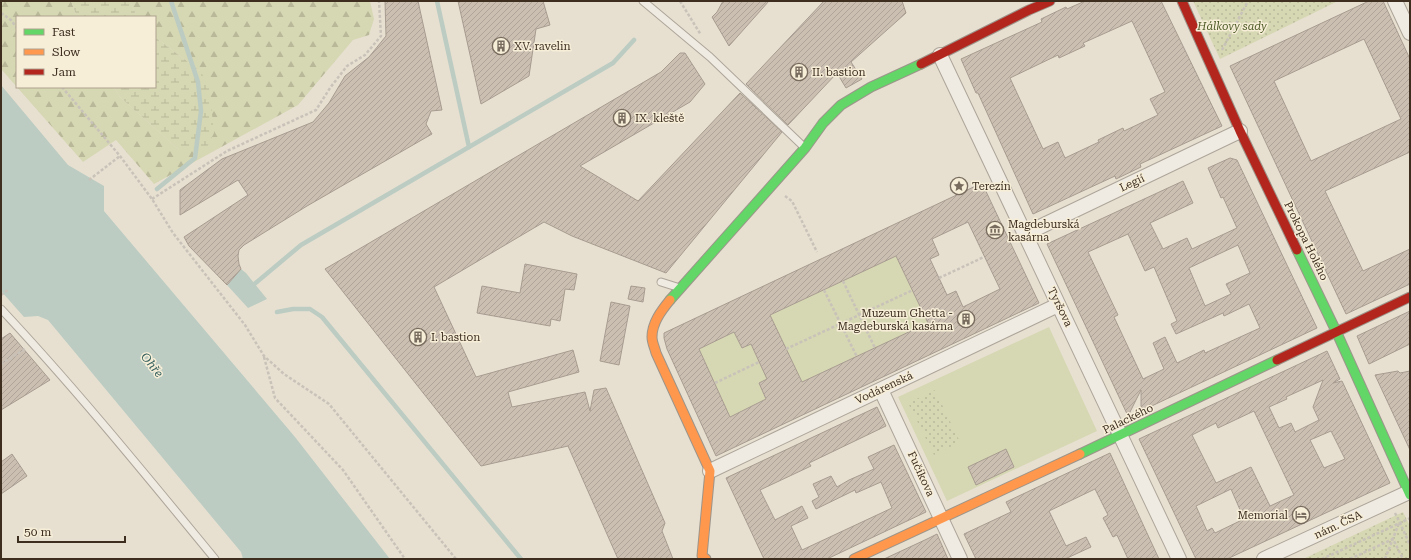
<svg xmlns="http://www.w3.org/2000/svg" width="1411" height="560" font-family="'Roboto Serif',serif">
<defs>
<pattern id="forest-firs" width="22" height="20" patternUnits="userSpaceOnUse"><rect width="22" height="20" fill="#d6d7b3"/><path d="M5 1l3.5 6h-7zM16 11l3.5 6h-7z" fill="#b9b99a"/></pattern>
<pattern id="wetland-marsh" width="20" height="14" patternUnits="userSpaceOnUse"><rect width="20" height="14" fill="#d6d7b3"/><path d="M1 5h8M5 5V1M11 12h8M15 12V8" fill="none" stroke="#b9b99a"/></pattern>
<pattern id="park-dots" width="8" height="8" patternUnits="userSpaceOnUse"><rect width="8" height="8" fill="#d6d7b3"/><path d="M2 2h.1M6 6h.1" fill="none" stroke="#b9b99a" stroke-width="1.8" stroke-linecap="round"/></pattern>
<pattern id="building-hatch" width="6" height="6" patternUnits="userSpaceOnUse"><rect width="6" height="6" fill="#cbbfb2"/><path d="M-1 1l2-2M0 6l6-6M5 7l2-2" fill="none" stroke="#afa499"/></pattern>
</defs>
<rect width="100%" height="100%" fill="#e7e0d1"/>
<g fill="#d6d7b3">
<path d="M896,256L928,323L802,382L770,315Z"/>
<path d="M1049,327L1097,431L947,501L898,397Z"/>
<path d="M734,332L751,344L767,379L759,383L766,399L730,417L699,349Z"/>
</g>
<path fill="url(#forest-firs)" d="M1,1H71L77,17H17V87H114L120,97L179,150L200,71L155,37V17H137L130,1H370L374,19L369,35L353,40L298,105L154,184L116,140L83,162L1,69Z"/>
<g fill="url(#wetland-marsh)">
<path d="M71,1H130L137,17H77Z"/>
<path d="M155,37L200,71L209,84L214,133L207,147L179,150L120,97L114,87H155Z"/>
</g>
<g fill="url(#park-dots)">
<path d="M1193,1H1338L1220,59Z"/>
<path d="M935,390L960,442L934,455L908,403Z"/>
<path d="M1403,512L1410,526V559H1303Z"/>
</g>
<g fill="#bcccc2">
<path d="M1,85L68,165L104,186V211L295,437L390,559H243L241,552L48,320L38,316L24,317L1,291Z"/>
<path d="M241,269L246,273L267,299L248,308L227,285Z"/>
</g>
<g fill="none" stroke-linecap="round" stroke-linejoin="round">
<g stroke="#bcccc2" stroke-width="4.5">
<path d="M437,1L469,147"/>
<path d="M157,189L195,158L201,111L198,82L171,1"/>
<path d="M252,286L301,245L613,63L634,40"/>
<path d="M277,312L293,309H310L322,317L521,559"/>
</g>
</g>
<g fill="url(#building-hatch)" stroke="#a89c90" fill-rule="evenodd">
<path d="M385,1H418L442,110L431,111L426,124L432,134L307,206L244,245L239,250L238,256L239,264L241,269L227,285L189,246L184,237L248,195L238,180L180,215V190L222,159L313,122L329,103L345,76L369,57L386,36Z"/>
<path d="M458,1H543L550,25L536,29L529,76L481,104Z"/>
<path d="M723,1H769L729,46L712,17L717,12Z"/>
<path d="M824,1H902L906,13L851,62L862,79L846,88L837,73L788,125L746,84Z"/>
<path d="M1085,1H1161L1222,126L1140,164L1141,167L1116,179L1115,176L1033,214L978,93H976L961,59L1042,22L1041,19L1066,7L1067,9ZM1132,21L1165,92L1150,99L1158,115L1124,131L1123,128L1098,140L1099,142L1065,158L1058,142L1043,149L1010,78L1058,55L1059,58L1085,46L1083,43Z"/>
<path d="M1369,1H1383L1410,59V152L1325,191L1363,271L1410,249V284L1346,314L1230,66ZM1364,39L1401,119L1311,161L1274,81Z"/>
<path d="M680,53H685L705,84L690,102L580,166L638,201L740,93L782,132L666,273L572,236L544,222L434,287L476,377L573,350L579,372L508,392L512,407L585,392L590,411L594,390L606,388L665,523L662,531L673,559H618L568,446L481,466L325,269L661,72Z"/>
<path d="M1230,158L1237,160L1317,328L1141,411V390L1128,416L1047,244L1183,181L1193,203L1150,223L1163,249L1187,238L1192,249L1237,228L1223,197L1221,198L1208,168ZM1128,234L1145,271L1154,267L1177,321L1171,324L1176,334L1223,313L1224,316L1249,304L1260,328L1205,353L1204,350L1177,363L1165,337L1153,343L1164,369L1143,379L1114,317L1118,315L1088,252ZM1238,245L1250,273L1226,284L1231,294L1205,306L1189,268Z"/>
<path d="M982,183L1039,303L716,456L667,349L664,338V333ZM968,222L1000,289L963,307L956,291L947,295L930,259L939,255L932,239ZM896,256L928,323L802,382L770,315ZM734,332L742,348L751,344L767,379L759,383L766,399L730,417L699,349Z"/>
<path d="M525,264L577,274L574,290L565,289L560,321L551,319L550,326L477,313L482,286L520,293Z"/>
<path d="M631,286L645,288L643,302L628,299Z"/>
<path d="M611,302L630,306L619,365L600,361Z"/>
<path d="M1410,311V344L1369,364L1357,336Z"/>
<path d="M10,333L50,380L1,410V339Z"/>
<path d="M1327,351L1340,379L1333,383L1342,381L1390,483L1227,559H1196L1139,439ZM1323,380L1313,407L1319,420L1295,432L1291,423L1279,428L1269,407L1287,399L1286,397ZM1254,411L1294,495L1270,506L1251,467L1216,483L1192,435L1216,423L1218,428ZM1331,431L1345,459L1324,468L1310,440ZM1231,489L1244,519L1215,533L1212,528L1207,531L1196,506Z"/>
<path d="M1398,371L1400,373L1410,371V450L1375,375Z"/>
<path d="M877,407L886,426L809,463L811,466L760,490L775,520L802,506L808,518L791,526L802,550L892,508L881,482L856,493L855,490L816,509L812,501L819,497L813,484L831,476L837,487L849,480L874,469L868,457L894,445L926,512L827,559H764L726,478Z"/>
<path d="M1006,449L1014,467L976,485L968,467Z"/>
<path d="M1110,453L1159,559H1128L1117,535L1113,537L1103,518L1108,515L1095,489L1049,511L1066,546L1086,537L1091,547L1065,559H976L964,534L1011,512L1006,502Z"/>
<path d="M12,454L27,476L1,494V462Z"/>
<path d="M937,534L948,559H884L927,539Z"/>
</g>
<g fill="none" stroke-linecap="round" stroke-linejoin="round">
<defs>
<g id="lane">
<path d="M643,1L710,57L804,147"/>
<path d="M661,282L680,288"/>
<path d="M1,309C76,389 145,474 215,559"/>
</g>
<g id="street">
<path d="M1395,1L1410,33"/>
<path d="M940,55L1179,559"/>
<path d="M1025,234L1240,131"/>
<path d="M881,390L960,559"/>
<path d="M710,471L1058,305"/>
<path d="M1264,559L1409,492"/>
</g>
<g id="fast">
<path d="M1297,250L1336,331L1410,495"/>
<path d="M670,300L805,148L823,123L841,105L871,87L921,64"/>
<path d="M1080,454L1277,360"/>
</g>
<g id="slow">
<path d="M670,300C661,311 652,323 652,337C652,343 655,348 656,353L710,471L702,556L706,559"/>
<path d="M854,559L1080,454"/>
</g>
<g id="jam">
<path d="M1182,1L1240,131L1297,250"/>
<path d="M921,64L1029,10L1050,1"/>
<path d="M1277,360L1410,297"/>
</g>
</defs>
<use href="#lane" stroke="#ada599" stroke-width="9"/>
<use href="#street" stroke="#ada599" stroke-width="16"/>
<use href="#fast" stroke="#9c958a" stroke-width="11"/>
<use href="#slow" stroke="#9c958a" stroke-width="11"/>
<use href="#jam" stroke="#9c958a" stroke-width="11"/>
<g stroke="#c8c2b9" stroke-width="2.5" stroke-dasharray="3 2" stroke-linecap="butt">
<path d="M680,1L701,35"/>
<path d="M1,13L11,20L17,28"/>
<path d="M1222,50L1248,1"/>
<path d="M62,87L120,156L152,199L173,233L245,325L264,356L284,374L329,404L456,559"/>
<path d="M89,180L120,156"/>
<path d="M785,196L792,201L817,252"/>
<path d="M152,199L227,151L316,110L330,88L347,66L365,55L381,36L379,1"/>
<path d="M939,278L984,257"/>
<path d="M843,281L875,348"/>
<path d="M824,290L857,357"/>
<path d="M1,295L8,290"/>
<path d="M786,349L913,290"/>
<path d="M264,357L275,398L343,470L405,559"/>
<path d="M1,364L25,349"/>
<path d="M715,383L759,362"/>
<path d="M1395,513L1400,523L1410,518"/>
<path d="M1322,559L1400,523L1410,545"/>
<path d="M1350,559L1393,539L1403,559"/>
<path d="M1385,559L1399,523"/>
</g>
<use href="#lane" stroke="#efebe3" stroke-width="7"/>
<use href="#street" stroke="#efebe3" stroke-width="14"/>
<use href="#fast" stroke="#63d668" stroke-width="9"/>
<use href="#slow" stroke="#ff974d" stroke-width="9"/>
<use href="#jam" stroke="#b3261e" stroke-width="9"/>
</g>
<defs>
<symbol id="building-ring" viewBox="-11 -11 22 22"><circle r="9.5" fill="#f7eed8" stroke="#786c5e" stroke-width="1.5"/><path d="M-4-6H4V6H1V3H-1V6H-4ZM-2.5-4.3h1.7v1.8h-1.7ZM.8-4.3h1.7v1.8H.8ZM-2.5-1h1.7V.8h-1.7ZM.8-1h1.7V.8H.8Z" fill="#786c5e"/></symbol>
<symbol id="sight-ring" viewBox="-11 -11 22 22"><circle r="9.5" fill="#f7eed8" stroke="#786c5e" stroke-width="1.5"/><path d="M0-6L1.8-2.2L6-1.7L2.9 1.2L3.7 5.4L0 3.3L-3.7 5.4L-2.9 1.2L-6-1.7L-1.8-2.2Z" fill="#786c5e"/></symbol>
<symbol id="museum-ring" viewBox="-11 -11 22 22"><circle r="9.5" fill="#f7eed8" stroke="#786c5e" stroke-width="1.5"/><path d="M0-6L6-3V-2H-6V-3ZM-5-1h2V3h-2ZM-1-1h2V3h-2ZM3-1h2V3H3ZM-6 4H6V6H-6Z" fill="#786c5e"/></symbol>
<symbol id="hotel-ring" viewBox="-11 -11 22 22"><circle r="9.5" fill="#f7eed8" stroke="#786c5e" stroke-width="1.5"/><path d="M-6-4.5h1.5V1H6V5H4.5V3h-9V5H-6ZM-4 0a1.8 1.8 0 1 1 3.6 0ZM.5 0V-2.5h3Q6-2.5 6 0Z" fill="#786c5e"/></symbol>
</defs>
<g fill-rule="evenodd">
<use href="#building-ring" x="491" y="36" width="20" height="20"/>
<use href="#building-ring" x="789" y="62" width="20" height="20"/>
<use href="#building-ring" x="612" y="108" width="20" height="20"/>
<use href="#sight-ring" x="949" y="176" width="20" height="20"/>
<use href="#museum-ring" x="985" y="220" width="20" height="20"/>
<use href="#building-ring" x="956" y="309" width="20" height="20"/>
<use href="#building-ring" x="408" y="327" width="20" height="20"/>
<use href="#hotel-ring" x="1291" y="505" width="20" height="20"/>
</g>
<g text-anchor="middle" dominant-baseline="central" stroke-width="3" stroke-linejoin="round" paint-order="stroke">
<g font-size="11" font-style="italic" fill="#4d5a26" stroke="#f7eed8">
<text x="1232" y="26">Hálkovy sady</text>
</g>
<g font-size="11" fill="#3d2e20" stroke="#f7eed8" text-anchor="start">
<text x="514" y="46">XV. ravelin</text>
<text x="812" y="72">II. bastion</text>
<text x="635" y="118">IX. kleště</text>
<text x="972" y="186">Terezín</text>
<text x="1008" y="224">Magdeburská<tspan x="1008" dy="13">kasárna</tspan></text>
<text x="953" y="313" text-anchor="end">Muzeum Ghetta -<tspan x="953" dy="13">Magdeburská kasárna</tspan></text>
<text x="431" y="337">I. bastion</text>
<text x="1288" y="515" text-anchor="end">Memorial</text>
</g>
<g font-size="11" fill="#3d2e20" stroke="#f7eed8">
<text transform="translate(1132 183) rotate(-25)">Legií</text>
<text transform="translate(1306 241) rotate(64)">Prokopa Holého</text>
<text transform="translate(1060 307) rotate(64)">Tyršova</text>
<text transform="translate(884 388) rotate(-25)">Vodárenská</text>
<text transform="translate(1128 419) rotate(-26)">Palackého</text>
<text transform="translate(921 474) rotate(65)">Fučíkova</text>
<text transform="translate(1338 525) rotate(-25)">nám. ČSA</text>
</g>
<g font-size="12" font-style="italic" fill="#2f5d5a" stroke="#f7eed8">
<text transform="translate(152 365) rotate(51)">Ohře</text>
</g>
</g>
<rect width="1411" height="560" fill="none" stroke="#3d2e20" stroke-width="4"/>
<rect x="16" y="16" width="140" height="72" fill="#f7eed8" stroke="#ada18e"/>
<rect x="24" y="29" width="20" height="6" fill="#63d668" stroke="#ada18e"/>
<text x="52" y="36" font-size="12" fill="#3d2e20">Fast</text>
<rect x="24" y="49" width="20" height="6" fill="#ff974d" stroke="#ada18e"/>
<text x="52" y="56" font-size="12" fill="#3d2e20">Slow</text>
<rect x="24" y="69" width="20" height="6" fill="#b3261e" stroke="#ada18e"/>
<text x="52" y="76" font-size="12" fill="#3d2e20">Jam</text>
<path d="M18 536v6h107v-6" fill="none" stroke="#3d2e20" stroke-width="2"/>
<text x="24" y="536" font-size="12" fill="#3d2e20" stroke="#f7eed8" stroke-width="3" paint-order="stroke">50 m</text>
</svg>
